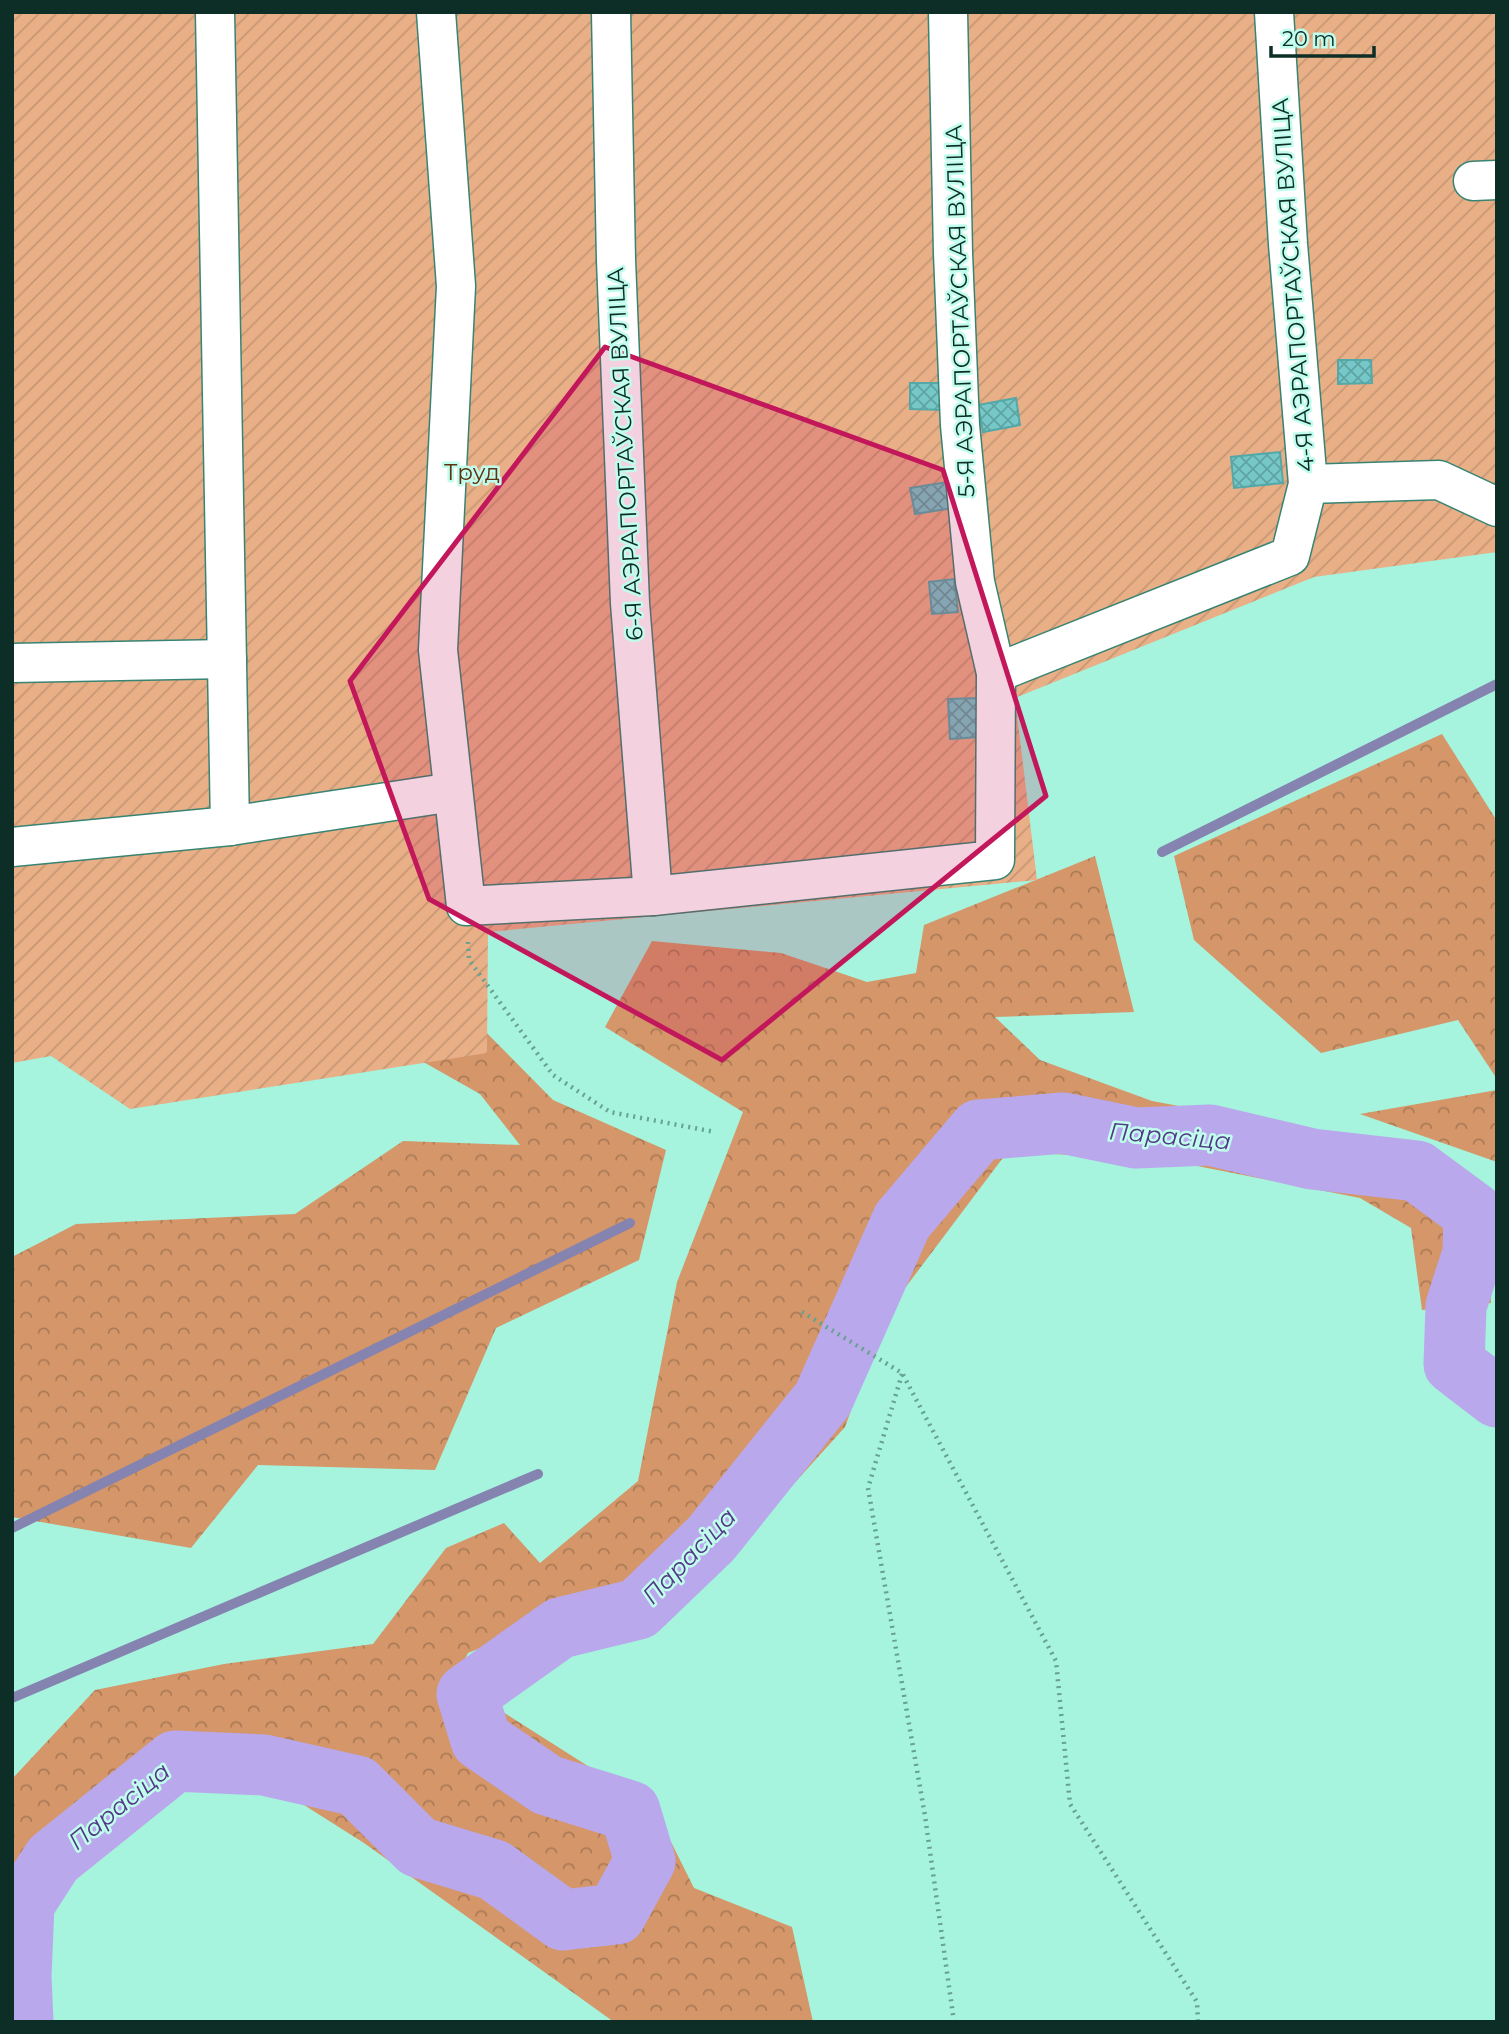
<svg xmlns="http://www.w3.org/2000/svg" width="1509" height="2034" font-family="Montserrat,sans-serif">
<defs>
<pattern id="forest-crowns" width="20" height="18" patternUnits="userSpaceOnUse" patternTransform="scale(1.75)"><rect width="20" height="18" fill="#d59669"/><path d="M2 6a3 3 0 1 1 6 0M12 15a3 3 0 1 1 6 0" fill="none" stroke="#ab7b56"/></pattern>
<pattern id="garden-furrows" width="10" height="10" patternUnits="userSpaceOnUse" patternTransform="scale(1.75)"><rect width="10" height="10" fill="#e9af87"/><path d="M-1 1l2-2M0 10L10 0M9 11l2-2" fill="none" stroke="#c79774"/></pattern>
<pattern id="building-cross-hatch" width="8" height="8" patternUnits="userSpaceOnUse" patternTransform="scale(1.75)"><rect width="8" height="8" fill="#76c8c8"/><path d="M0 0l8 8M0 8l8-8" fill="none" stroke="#5fa3a2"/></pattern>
</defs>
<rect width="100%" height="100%" fill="#a6f3de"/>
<g fill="url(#forest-crowns)">
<path d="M1442,734L1497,821V1079L1458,1020L1321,1053L1194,940L1174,856Z"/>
<path d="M1095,856L1134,1012L995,1017L1040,1060L1152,1101L1412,1149L1487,1202L1491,1303L1422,1310L1411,1228L1360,1198L1177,1162L1008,1151L887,1312L845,1427L705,1582L654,1579L468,1653L454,1681L654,1808L694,1888L792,1927L813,2022H614L364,1843L195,1736L95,1790L12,1882V1779L95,1690L224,1664L373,1644L446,1548L504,1523L540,1563L638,1481L677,1282L743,1112L605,1027L652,941L781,953L867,982L916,973L924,925Z"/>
<path d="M328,1008L472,1018L553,1100L666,1150L639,1260L496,1328L435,1470L258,1465L191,1548L12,1517V1257L76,1224L295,1214L403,1141L520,1145L480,1094Z"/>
<path d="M1497,1090V1162L1360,1114Z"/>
</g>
<path fill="url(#garden-furrows)" d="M12,12H1497V552L1314,577L1015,698L1037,880L488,932L487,1053L130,1109L51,1056L12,1063Z"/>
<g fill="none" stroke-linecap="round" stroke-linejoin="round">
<g stroke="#8583b0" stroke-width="10">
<path d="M1162,852L1497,684"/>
<path d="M12,1528L630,1223"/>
<path d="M12,1698L538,1474"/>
</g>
<path stroke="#b9a8eb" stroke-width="61" d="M23,2022L21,1976L24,1904L53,1859L175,1761L264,1765L357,1786L418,1847L494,1870L563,1920L616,1914L645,1861L630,1811L547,1785L481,1740L467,1694L560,1628L638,1609L711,1539L823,1399L902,1221L979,1130L1063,1123L1136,1138L1210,1135L1312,1159L1417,1171L1474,1213L1473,1253L1456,1306L1454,1364L1497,1397"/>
</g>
<g fill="url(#building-cross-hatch)" stroke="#55a8a8" stroke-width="2">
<path d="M1338,360H1371L1372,383L1338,384Z"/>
<path d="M910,383H944V410L910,409Z"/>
<path d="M1016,398L1020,425L983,432L978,405Z"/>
<path d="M1280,452L1283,483L1234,488L1231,457Z"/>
<path d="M948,482L953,508L915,514L910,488Z"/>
<path d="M954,579L958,612L932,614L929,582Z"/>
<path d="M979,698L981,737L950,739L948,699Z"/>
</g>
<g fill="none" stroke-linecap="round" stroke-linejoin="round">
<defs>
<g id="minor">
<path d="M215,12L230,826"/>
<path d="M436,12L456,286L438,650L466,906L653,896L995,860L996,673L975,582L960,425L953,253L948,12"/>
<path d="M611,12L616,260L630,603L653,896"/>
<path d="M1473,181L1497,180"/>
<path d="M1308,484L1439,480L1497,507"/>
<path d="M12,663L227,659"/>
<path d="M996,673L1290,556L1308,484L1288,244L1274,12"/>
<path d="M12,847L230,826L453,792"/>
</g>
</defs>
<use href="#minor" stroke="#388473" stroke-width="41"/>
<g stroke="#66a191" stroke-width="4.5" stroke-dasharray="2 5" stroke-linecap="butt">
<path d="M468,942L469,960L553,1075L610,1112L715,1132"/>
<path d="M802,1312L902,1373L1056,1661L1070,1804L1197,2002L1198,2022"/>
<path d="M902,1374L868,1488L925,1816L954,2022"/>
</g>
<use href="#minor" stroke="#fff" stroke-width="38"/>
</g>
<path fill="#c2185b" fill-opacity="0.2" stroke="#c2185b" stroke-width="5" stroke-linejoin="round" d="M605,347L943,470L1046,796L722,1060L429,899L350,681Z"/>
<g text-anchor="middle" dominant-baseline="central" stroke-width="5" stroke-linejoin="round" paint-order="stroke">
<g font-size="23" fill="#0d2e26" stroke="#c1fdec">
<text transform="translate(1293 285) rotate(-94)">4-Я АЭРАПОРТАЎСКАЯ ВУЛІЦА</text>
<text transform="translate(960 311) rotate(-92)">5-Я АЭРАПОРТАЎСКАЯ ВУЛІЦА</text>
<text transform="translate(625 454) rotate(-93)">6-Я АЭРАПОРТАЎСКАЯ ВУЛІЦА</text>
</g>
<g font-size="23" fill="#5c3210" stroke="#c1fdec">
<text x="472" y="472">Труд</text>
</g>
<g font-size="24" font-style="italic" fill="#533887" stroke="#c1fdec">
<text transform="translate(1170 1136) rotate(5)">Парасіца</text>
<text transform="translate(689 1556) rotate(-46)">Парасіца</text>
<text transform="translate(119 1806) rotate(-39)">Парасіца</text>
</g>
</g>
<rect width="1509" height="2034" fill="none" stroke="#0d2e26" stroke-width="28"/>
<path d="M1271 46v10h103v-10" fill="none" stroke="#0d2e26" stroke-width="3.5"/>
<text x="1282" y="46" font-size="21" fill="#0d2e26" stroke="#c1fdec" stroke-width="5" paint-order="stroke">20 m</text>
</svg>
